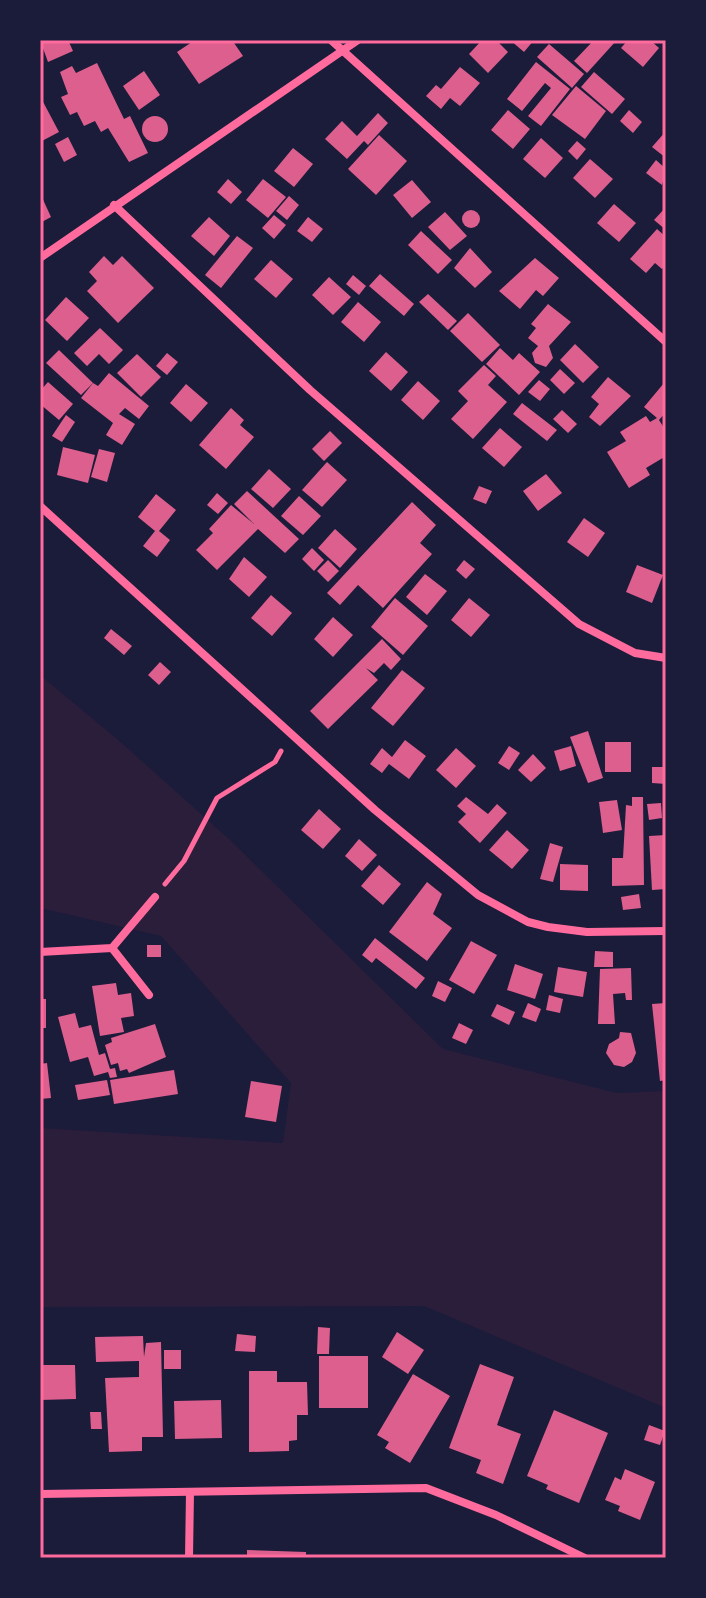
<svg xmlns="http://www.w3.org/2000/svg" width="706" height="1598" font-family="Inter,sans-serif">
<rect width="100%" height="100%" fill="#1b1b3a"/>
<path fill="#2a1e3b" d="M40,675L116,738L230,840L443,1049L617,1093L666,1091V1408L424,1306L40,1307V1128L283,1143L291,1083L161,936L40,908Z"/>
<g fill="#dd5f8e">
<path d="M40,40H68L73,51L48,62Z"/>
<path d="M195,40H232L243,56L199,84L177,52Z"/>
<path d="M482,40H496L508,52L488,73L469,54Z"/>
<path d="M510,40H534L524,52Z"/>
<path d="M594,40L616,41L587,73L574,61Z"/>
<path d="M628,40H650L659,48L643,67L621,48Z"/>
<path d="M549,44L584,74L572,88L537,57Z"/>
<path d="M536,62L570,89L541,126L528,116L551,88L545,83L522,111L507,99Z"/>
<path d="M97,63L124,119L130,116L148,153L129,162L108,128L101,132L95,121L84,126L77,112L70,115L61,97L68,94L60,72L72,66L76,73Z"/>
<path d="M460,67L480,83L460,106L450,98L441,109L426,96L436,85L441,89Z"/>
<path d="M144,71L160,95L139,110L123,86Z"/>
<path d="M594,72L625,99L612,114L581,87Z"/>
<path d="M576,86L606,111L585,139L552,115Z"/>
<path d="M40,96L59,132L40,142Z"/>
<path d="M508,110L530,129L513,149L491,130Z"/>
<path d="M629,110L642,122L633,133L620,121Z"/>
<path d="M378,113L388,123L368,145L364,141L347,159L325,139L342,121L357,136Z"/>
<circle cx="155" cy="129" r="13"/>
<path d="M666,131V158L652,147Z"/>
<path d="M379,135L407,161L376,195L348,169Z"/>
<path d="M68,137L77,155L64,162L55,144Z"/>
<path d="M541,138L563,158L545,178L523,159Z"/>
<path d="M577,141L586,149L577,160L568,151Z"/>
<path d="M293,148L313,164L294,187L274,171Z"/>
<path d="M590,159L613,179L595,198L573,178Z"/>
<path d="M656,160L666,169L662,185L646,173Z"/>
<path d="M228,179L242,192L231,204L217,192Z"/>
<path d="M263,179L286,197L268,218L246,200Z"/>
<path d="M412,180L431,202L412,218L393,195Z"/>
<path d="M40,193L51,217L40,223Z"/>
<path d="M289,196L299,205L287,220L276,211Z"/>
<path d="M614,204L636,223L619,242L597,223Z"/>
<path d="M666,207V230L654,220Z"/>
<circle cx="471" cy="219" r="9"/>
<path d="M445,212L467,236L450,250L428,227Z"/>
<path d="M274,215L286,225L274,239L262,228Z"/>
<path d="M209,217L230,236L214,256L191,236Z"/>
<path d="M308,217L323,229L312,242L297,231Z"/>
<path d="M657,229L666,237V265L662,269L655,263L646,273L630,259Z"/>
<path d="M421,231L452,260L438,274L408,245Z"/>
<path d="M237,236L253,248L221,288L205,275Z"/>
<path d="M470,248L492,272L475,288L454,268Z"/>
<path d="M104,256L113,265L122,256L154,288L118,323L87,291L97,281L89,272Z"/>
<path d="M535,258L559,278L543,296L536,290L520,309L499,291Z"/>
<path d="M271,260L293,279L276,298L254,279Z"/>
<path d="M380,274L414,304L404,316L369,286Z"/>
<path d="M353,275L366,286L359,295L346,284Z"/>
<path d="M329,277L351,297L333,315L312,295Z"/>
<path d="M428,294L457,321L448,330L419,302Z"/>
<path d="M66,297L89,318L67,341L45,320Z"/>
<path d="M358,302L381,322L364,342L341,322Z"/>
<path d="M548,304L571,322L549,346L553,358L546,367L535,363L532,353L538,346L528,338L536,328L531,324Z"/>
<path d="M468,313L500,345L482,362L450,331Z"/>
<path d="M100,328L123,350L109,364L99,354L87,366L74,353Z"/>
<path d="M575,344L599,367L583,383L560,360Z"/>
<path d="M500,348L513,360L519,353L540,372L519,395L486,364Z"/>
<path d="M59,350L93,383L81,395L46,363Z"/>
<path d="M386,352L408,372L391,391L369,371Z"/>
<path d="M167,353L178,362L167,375L156,366Z"/>
<path d="M137,354L161,377L141,397L117,373Z"/>
<path d="M484,365L496,376L488,385L507,402L473,439L451,419L468,401L458,391Z"/>
<path d="M560,369L575,383L564,394L550,380Z"/>
<path d="M109,373L149,406L139,419L125,408L119,414L135,424L122,445L106,435L113,423L81,398L93,383L98,386Z"/>
<path d="M608,377L631,396L600,426L589,417L599,404L591,397Z"/>
<path d="M539,380L550,389L540,401L528,392Z"/>
<path d="M418,381L440,401L423,420L401,400Z"/>
<path d="M48,382L73,404L59,420L40,404V391Z"/>
<path d="M664,383L666,412L659,420L666,431V456L646,468L650,475L629,488L607,452L626,441L620,432L646,416L650,422L657,418L644,407Z"/>
<path d="M186,384L208,403L191,422L170,403Z"/>
<path d="M522,403L557,430L547,441L513,414Z"/>
<path d="M231,408L244,420L240,425L254,437L226,469L199,445Z"/>
<path d="M562,410L577,424L568,433L553,419Z"/>
<path d="M66,415L75,422L62,442L52,436Z"/>
<path d="M500,428L522,447L504,467L482,448Z"/>
<path d="M330,431L342,443L324,461L312,449Z"/>
<path d="M63,447L95,455L88,483L57,475Z"/>
<path d="M99,449L115,453L107,482L91,477Z"/>
<path d="M327,462L347,480L322,507L302,490Z"/>
<path d="M269,469L291,489L273,508L251,489Z"/>
<path d="M546,474L562,493L538,511L523,491Z"/>
<path d="M479,486L492,491L486,504L473,499Z"/>
<path d="M247,491L299,539L285,553L258,529L217,570L196,550L213,533L209,529L231,505L254,524L234,504Z"/>
<path d="M217,493L228,503L218,514L207,505Z"/>
<path d="M156,494L176,510L159,531L170,540L157,557L143,546L155,531L138,517Z"/>
<path d="M299,496L321,516L303,535L281,516Z"/>
<path d="M412,502L436,525L420,543L432,554L383,608L358,585L340,605L327,593Z"/>
<path d="M584,518L605,533L588,557L567,542Z"/>
<path d="M335,529L357,549L340,568L318,548Z"/>
<path d="M312,548L324,560L314,571L302,559Z"/>
<path d="M244,557L267,577L249,597L229,579Z"/>
<path d="M328,560L339,571L328,582L317,571Z"/>
<path d="M464,560L475,569L466,579L456,570Z"/>
<path d="M637,565L663,575L652,603L626,592Z"/>
<path d="M425,574L447,591L427,615L406,597Z"/>
<path d="M271,595L292,613L272,636L251,618Z"/>
<path d="M395,598L428,626L403,655L371,627Z"/>
<path d="M469,598L490,615L471,637L451,620Z"/>
<path d="M333,617L353,635L333,657L314,639Z"/>
<path d="M111,629L132,646L124,655L104,638Z"/>
<path d="M382,639L401,659L391,670L384,663L374,673L366,668L378,680L328,729L310,711Z"/>
<path d="M160,662L171,672L159,685L148,675Z"/>
<path d="M402,670L425,688L393,726L371,708Z"/>
<path d="M588,731L603,778L588,783L570,737Z"/>
<path d="M405,740L426,756L409,779L389,764L382,773L370,764L382,748L392,757Z"/>
<rect x="605" y="742" width="26" height="30"/>
<path d="M509,746L520,753L509,770L498,763Z"/>
<path d="M571,746L576,766L560,771L554,751Z"/>
<path d="M456,748L476,766L456,788L436,770Z"/>
<path d="M533,754L546,768L531,782L518,770Z"/>
<path d="M652,767H666V784L652,783Z"/>
<path d="M466,797L488,814L497,804L507,813L480,843L458,822L466,814L457,806Z"/>
<path d="M632,797H643L644,885L612,886V858H623L626,805L632,806Z"/>
<path d="M617,800L622,830L603,833L599,802Z"/>
<path d="M661,803L662,818L649,820L647,804Z"/>
<path d="M319,809L341,829L323,849L301,830Z"/>
<path d="M507,830L529,850L512,869L489,850Z"/>
<path d="M666,835V889L652,890L649,836Z"/>
<path d="M359,839L377,855L362,871L345,856Z"/>
<path d="M550,843L563,847L553,882L540,879Z"/>
<path d="M560,864L588,865V891L560,890Z"/>
<path d="M379,865L401,884L383,905L361,886Z"/>
<path d="M427,882L442,894L433,914L452,928L427,961L389,932Z"/>
<path d="M639,894L641,908L623,910L621,897Z"/>
<path d="M375,938L425,978L416,989L376,958L372,963L362,955Z"/>
<path d="M471,941L497,955L474,994L449,980Z"/>
<rect x="147" y="945" width="14" height="12"/>
<path d="M595,951L613,952V967H594Z"/>
<path d="M515,964L543,974L535,999L507,990Z"/>
<path d="M558,967L587,972L583,997L554,992Z"/>
<path d="M631,968L632,1000H626L625,993L613,994L615,1024H598L600,969Z"/>
<path d="M438,981L452,988L445,1002L432,996Z"/>
<path d="M116,983L118,995L131,993L134,1016L121,1018L124,1032L100,1036L92,986Z"/>
<path d="M549,995L563,999L560,1013L546,1010Z"/>
<rect x="40" y="999" width="6" height="29"/>
<path d="M528,1003L541,1009L536,1022L522,1017Z"/>
<path d="M666,1003V1080L660,1081L652,1004Z"/>
<path d="M497,1004L515,1012L509,1025L491,1016Z"/>
<path d="M75,1013L79,1028L91,1025L99,1055L105,1053L110,1069L115,1068L117,1077L110,1078L108,1072L94,1076L88,1057L70,1062L58,1017Z"/>
<path d="M459,1023L473,1030L466,1044L452,1038Z"/>
<path d="M155,1024L166,1057L129,1073L127,1069L120,1071L118,1063L111,1065L105,1045L112,1042L111,1038Z"/>
<path d="M620,1032L631,1033L636,1053L632,1062L624,1067L614,1065L606,1053L609,1044L619,1038Z"/>
<path d="M47,1063L51,1098L40,1099V1064Z"/>
<path d="M174,1070L178,1094L114,1104L110,1080Z"/>
<path d="M107,1080L110,1095L78,1100L75,1085Z"/>
<path d="M251,1081L282,1086L276,1122L245,1117Z"/>
<path d="M318,1327L330,1328L329,1354H317Z"/>
<path d="M397,1332L424,1350L408,1374L382,1357Z"/>
<path d="M237,1334L256,1336L255,1352L235,1351Z"/>
<path d="M143,1336L144,1357L146,1343L161,1342L163,1437H142V1451L109,1452L105,1378L139,1377V1361L96,1362L95,1337Z"/>
<rect x="164" y="1350" width="17" height="19"/>
<rect x="319" y="1356" width="49" height="52"/>
<path d="M480,1364L514,1377L497,1425L521,1434L503,1484L476,1473L481,1460L449,1448Z"/>
<path d="M40,1365H75L76,1399L40,1400Z"/>
<path d="M249,1371H277V1382H307L308,1415H297V1440L289,1441V1451L249,1452Z"/>
<path d="M413,1374L450,1396L410,1463L385,1448L389,1442L377,1435Z"/>
<path d="M221,1400L222,1438L175,1439L174,1401Z"/>
<path d="M554,1410L608,1433L579,1503L546,1489L548,1485L527,1476Z"/>
<path d="M90,1412H101L102,1429H91Z"/>
<path d="M649,1425L665,1431L660,1445L644,1440Z"/>
<path d="M625,1469L655,1482L640,1520L618,1511L620,1506L605,1500L615,1477L621,1480Z"/>
<path d="M247,1550L306,1552V1558H247Z"/>
</g>
<g fill="none" stroke-linecap="round" stroke-linejoin="round">
<path stroke="#ff6b9d" stroke-width="5" d="M165,884L184,861L217,798L275,762L281,751"/>
<g stroke="#ff6b9d" stroke-width="8">
<path d="M331,40L666,342"/>
<path d="M114,205L310,390L579,624L635,653L666,658"/>
<path d="M40,258L358,40"/>
<path d="M40,506L375,810L478,895L528,922L548,927L587,932L666,931"/>
<path d="M112,948L149,995"/>
<path d="M40,952L112,948L155,897"/>
<path d="M40,1494L426,1488L496,1515L585,1558"/>
<path d="M189,1558L190,1492"/>
</g>
</g>
<rect width="706" height="1598" fill="none" stroke="#1b1b3a" stroke-width="84"/>
<rect x="42" y="42" width="622" height="1514" fill="none" stroke="#ff6b9d" stroke-width="3"/>
</svg>
